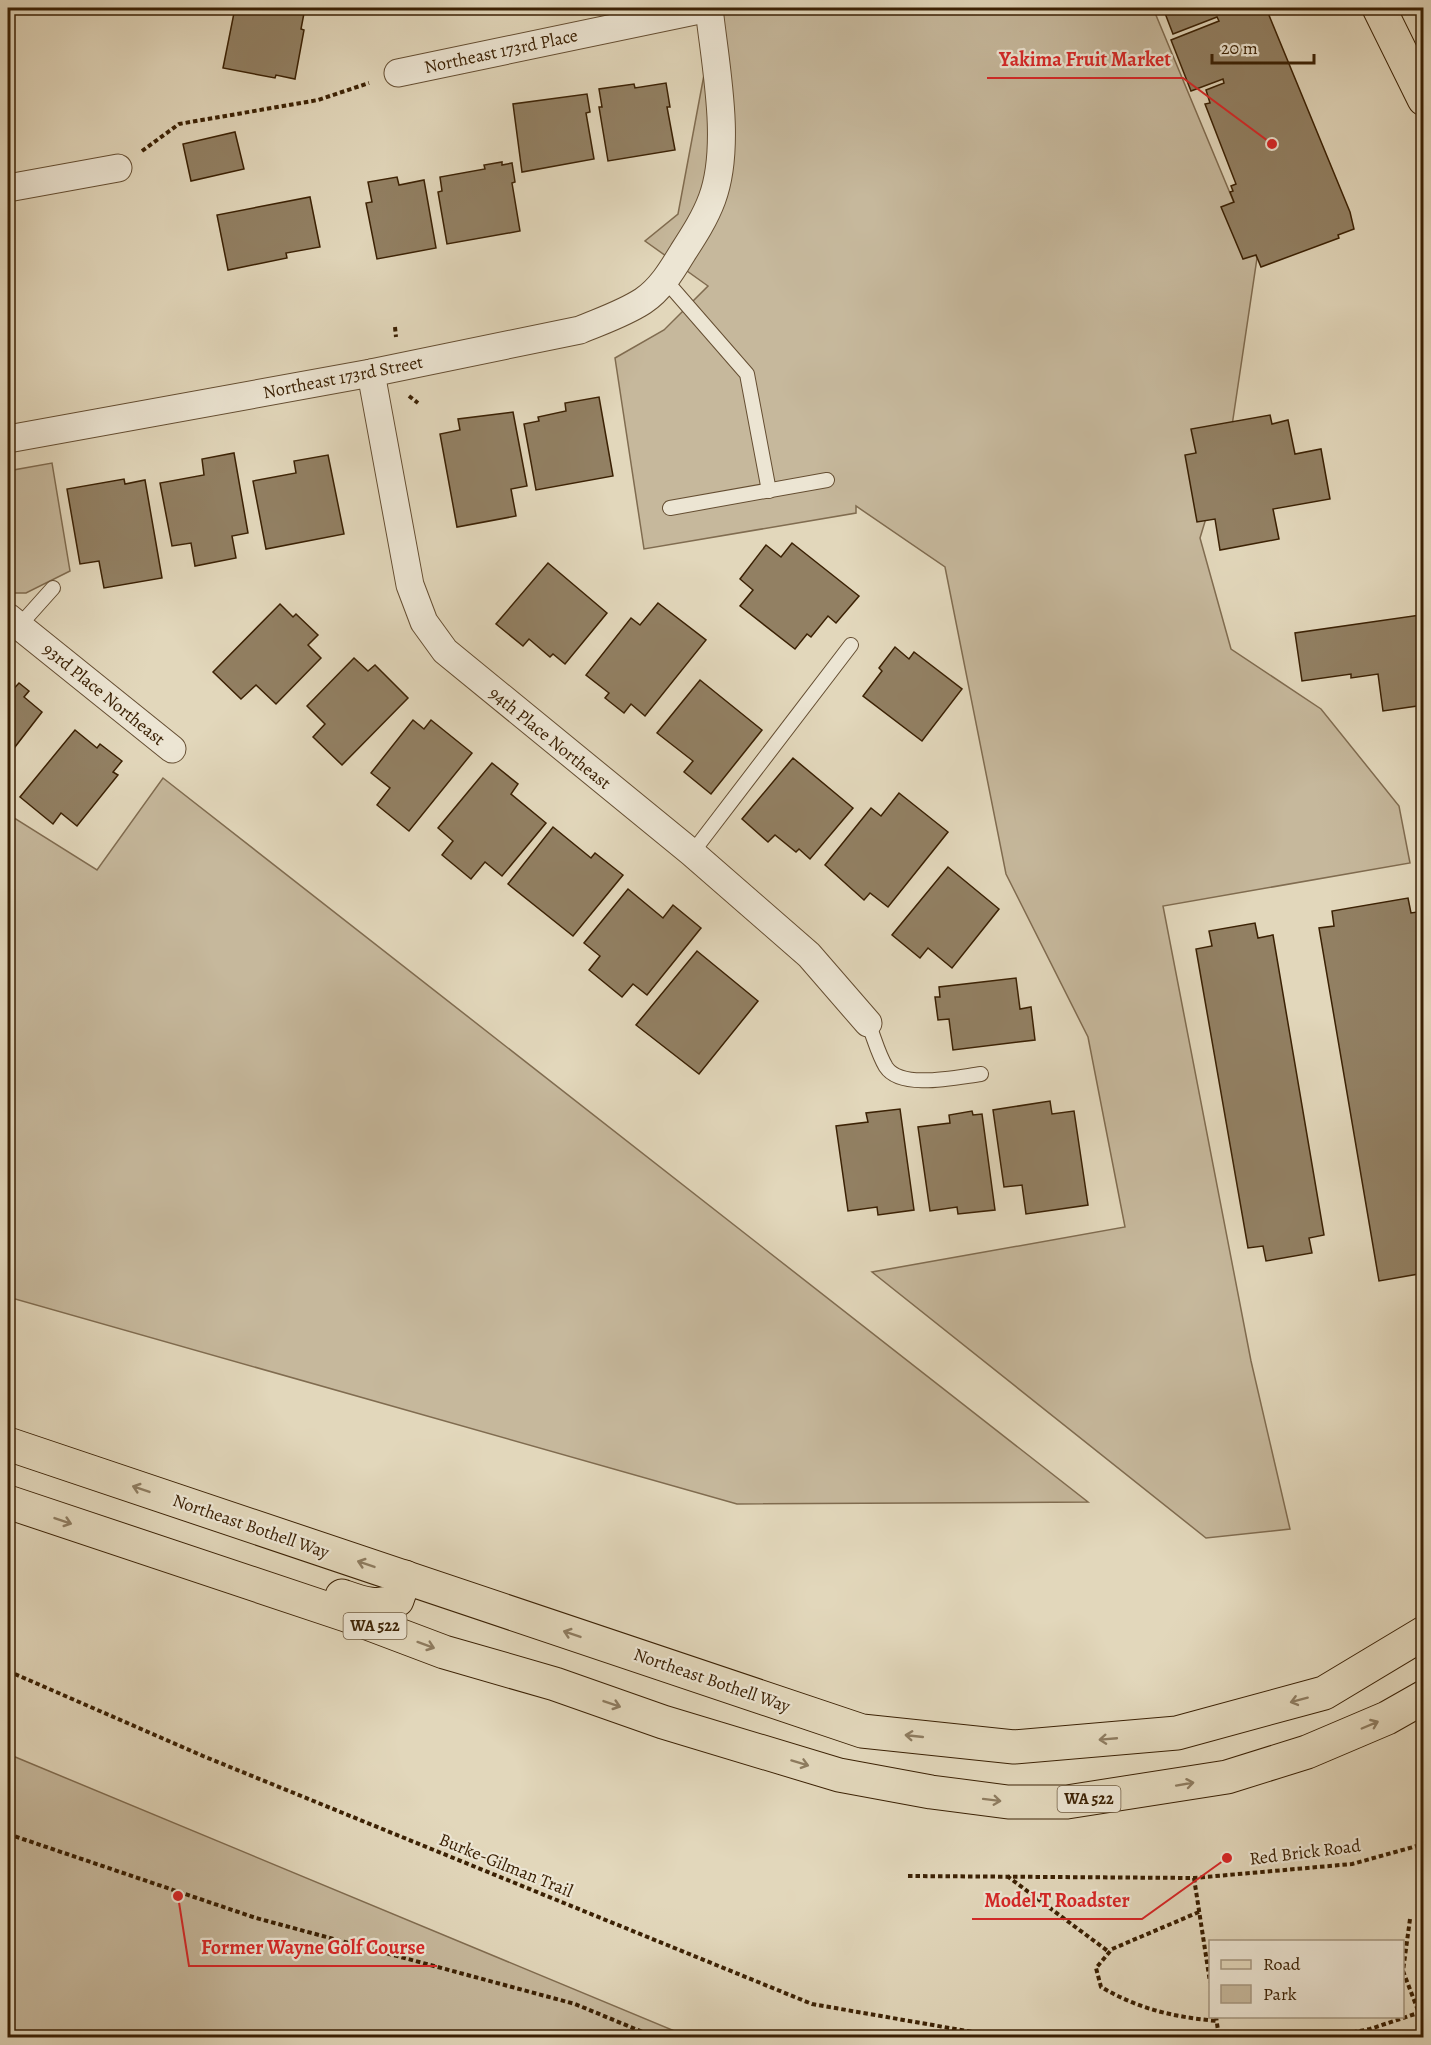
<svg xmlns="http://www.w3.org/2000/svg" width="1431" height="2045" font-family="Alegreya,serif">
<rect width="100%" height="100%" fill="#e2d7bb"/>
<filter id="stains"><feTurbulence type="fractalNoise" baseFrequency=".00333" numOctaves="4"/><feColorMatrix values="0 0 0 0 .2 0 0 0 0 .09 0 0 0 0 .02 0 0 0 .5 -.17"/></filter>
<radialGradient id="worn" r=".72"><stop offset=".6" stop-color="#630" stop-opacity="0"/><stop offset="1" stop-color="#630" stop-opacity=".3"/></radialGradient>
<g fill="#c6b89c" stroke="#806c50" stroke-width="1.5">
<path d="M760,8H1153L1257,258L1230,439L1200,538L1231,649L1321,709L1399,806L1410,863L1163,906L1251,1361L1290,1529L1206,1538L872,1272L1125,1227L1088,1037L1006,874L945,567L856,506V513L644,549L615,358L664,330L708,286L645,241L678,214L715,16Z"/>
<path d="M52,463L70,571L26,593H8V471Z"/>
<path d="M163,778L1088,1502L737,1504L8,1297V814L97,870Z"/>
<path d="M8,1754L689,2037H8Z"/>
</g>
<g fill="#928063" stroke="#3b2104" stroke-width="1.5">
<path d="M235,8H305L301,29L304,30L295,79L276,75L275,78L223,68Z"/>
<path d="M1163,8H1244L1245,10L1266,8L1350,212L1354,229L1338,235L1339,238L1261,267L1256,255L1243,259L1221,207L1234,202L1230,192L1233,191L1231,186L1236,184L1205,104L1210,103L1206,90L1224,83L1223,79L1191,91L1171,40L1219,21L1217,17L1173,34Z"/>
<path d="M666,83L670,107H667L675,150L608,161L599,107H602L599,89L634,84L635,88Z"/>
<path d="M587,94L590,112L586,113L594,159L522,172L513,104Z"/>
<path d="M235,132L244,169L191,181L183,144Z"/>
<path d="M502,162V165L512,163L515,182L512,183L520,231L447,244L438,192L442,191L440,177L485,169L484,165Z"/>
<path d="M397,177L399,185L424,180L436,248L377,259L366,203L372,202L368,182Z"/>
<path d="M310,197L320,247L286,253L287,258L228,270L217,215Z"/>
<path d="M599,397L613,476L536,490L524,424L539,421L538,417L566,411L565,403Z"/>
<path d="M513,412L527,486L511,489L516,516L457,527L440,434L460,430L458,419Z"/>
<path d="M1270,415L1272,424L1288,420L1295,454L1321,449L1330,499L1273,509L1279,539L1220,550L1215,519L1197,522L1185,455L1196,453L1191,429Z"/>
<path d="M234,453L248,533L232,536L236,558L195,566L191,543L172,546L160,483L204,475L202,459Z"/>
<path d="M328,455L344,534L266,549L253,481L296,473L294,461Z"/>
<path d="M124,479L125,484L145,480L162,578L104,588L99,561L80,564L67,489Z"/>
<path d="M792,543L859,596L836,623L828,616L811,637L807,634L795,649L740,606L753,590L740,579L766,545L781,557Z"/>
<path d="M548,563L607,613L565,664L553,654L550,657L529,639L523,646L496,624Z"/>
<path d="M658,603L706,640L645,716L631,704L624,713L605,698L609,693L586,675L631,618L640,625Z"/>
<path d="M280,604L293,617L296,614L318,635L308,645L321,658L276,704L256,685L241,699L213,672Z"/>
<path d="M1420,615L1424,639V705L1383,711L1378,674L1351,678V674L1302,681L1295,633Z"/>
<path d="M895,647L909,659L914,652L962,689L922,741L863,696L882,671L879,668Z"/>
<path d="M354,658L368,671L375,665L408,698L342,765L313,737L325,724L307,706Z"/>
<path d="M700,680L762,730L711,794L684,772L693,761L657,733Z"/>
<path d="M19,683L29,691L24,697L42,712L8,756V693L9,694Z"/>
<path d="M413,720L424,729L431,720L472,753L409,831L377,805L390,788L371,773Z"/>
<path d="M75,730L97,748L100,744L122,761L113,772L118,775L77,826L61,813L53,824L20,797Z"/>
<path d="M793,758L853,808L810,859L799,849L796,852L775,835L768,842L742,819Z"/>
<path d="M492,763L518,784L511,794L546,823L502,876L485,862L471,879L442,855L453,841L438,828Z"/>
<path d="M899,793L948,832L888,907L870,893L864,900L825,865L871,808L881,816Z"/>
<path d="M553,827L591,858L595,853L623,875L573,936L508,884Z"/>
<path d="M948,867L999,909L952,968L928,948L920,958L892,935Z"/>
<path d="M628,889L663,918L673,905L701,928L647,995L633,984L622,997L589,970L600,956L584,943Z"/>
<path d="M1408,898L1411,913L1424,911V1273L1379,1281L1319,928L1334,926L1332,911Z"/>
<path d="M1255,923L1258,938L1273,935L1324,1235L1309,1238L1312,1253L1266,1261L1263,1246L1248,1248L1196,949L1212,946L1209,931Z"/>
<path d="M697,951L758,1001L699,1074L636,1025Z"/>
<path d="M1016,978L1020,1009L1031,1007L1035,1040L953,1050L949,1019L938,1020L935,997H940L939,987Z"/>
<path d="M1050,1101L1052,1114L1074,1111L1088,1205L1026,1214L1022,1185L1004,1187L993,1110Z"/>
<path d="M900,1109L914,1210L878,1215L877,1207L848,1211L836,1126L868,1122L866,1113Z"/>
<path d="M972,1111L973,1115L982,1114L995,1210L958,1214L957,1207L930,1211L918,1127L950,1123L949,1115Z"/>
</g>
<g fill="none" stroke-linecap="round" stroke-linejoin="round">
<defs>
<g id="lane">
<path d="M666,281L747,374L769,491"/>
<path d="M670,508L827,480"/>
<path d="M19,626L53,588"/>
<path d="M692,853L851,645"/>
<path d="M868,1023C874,1037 878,1054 886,1067C901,1090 957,1077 981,1074"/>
</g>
<g id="street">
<path d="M398,73L709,8"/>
<path d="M8,188L118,168"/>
<path d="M371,373L410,585L424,622L445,651L692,853L809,955L868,1023"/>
<path d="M8,439L371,373L580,330C601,321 623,314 643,301C661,289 672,270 683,252C694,235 705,218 712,199C732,145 715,64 709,8"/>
<path d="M8,617L172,749"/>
</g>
<g id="primary">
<path d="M1379,8L1424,99"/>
<path d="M8,1444L862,1731L1014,1747L1177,1733L1324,1693L1424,1633"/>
<path d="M8,1502L346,1615L444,1652L555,1684L663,1722L839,1775L931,1792L1008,1802H1067L1227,1777L1307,1752L1387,1718L1424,1697"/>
<path d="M342,1596C362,1603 377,1609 397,1600L405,1577"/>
</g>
</defs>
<use href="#lane" stroke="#654e32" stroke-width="16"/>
<use href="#street" stroke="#654e32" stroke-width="29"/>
<use href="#primary" stroke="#3b2104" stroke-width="35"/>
<g stroke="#3b2104" stroke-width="4" stroke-dasharray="4.5 3" stroke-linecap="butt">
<path d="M142,151L179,124L318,100L369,83"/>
<path d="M395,327L396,337"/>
<path d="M409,396L418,403"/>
<path d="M8,1671L203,1756L812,2004L1007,2038"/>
<path d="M8,1834L256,1918L575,2004L657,2038"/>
<path d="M908,1876L1194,1878L1352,1864L1424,1844"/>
<path d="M1007,1876L1109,1952"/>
<path d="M1194,1878L1210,1982"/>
<path d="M1199,1912L1112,1949L1096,1968L1101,1987C1139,2009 1173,2017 1217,2021"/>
<path d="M1410,1919L1403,1971L1419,2013"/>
<path d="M1216,2016L1219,2038"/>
<path d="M1323,2038L1370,2029L1424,2011"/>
<path d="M1368,2038L1370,2029"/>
</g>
<use href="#lane" stroke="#ece5d3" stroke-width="14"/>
<use href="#street" stroke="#ece5d3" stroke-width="27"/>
<use href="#primary" stroke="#e2d7bb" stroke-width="33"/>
</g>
<defs><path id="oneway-shaft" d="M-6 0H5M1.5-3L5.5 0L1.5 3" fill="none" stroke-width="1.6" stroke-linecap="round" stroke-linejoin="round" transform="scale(1.5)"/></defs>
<g stroke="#8e7c60">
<use href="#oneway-shaft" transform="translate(141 1489) rotate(-161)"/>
<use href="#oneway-shaft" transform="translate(63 1521) rotate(19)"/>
<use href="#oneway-shaft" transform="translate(366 1564) rotate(-161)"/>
<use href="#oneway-shaft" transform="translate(572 1634) rotate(-161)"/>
<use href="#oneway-shaft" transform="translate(426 1645) rotate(20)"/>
<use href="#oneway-shaft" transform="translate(1299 1700) rotate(165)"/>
<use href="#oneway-shaft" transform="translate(612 1704) rotate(19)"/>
<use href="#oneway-shaft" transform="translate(1370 1725) rotate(-23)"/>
<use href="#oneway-shaft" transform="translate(914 1736) rotate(-174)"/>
<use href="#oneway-shaft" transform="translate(1108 1739) rotate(175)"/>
<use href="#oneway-shaft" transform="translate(800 1763) rotate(17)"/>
<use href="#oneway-shaft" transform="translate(1185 1784) rotate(-10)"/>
<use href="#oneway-shaft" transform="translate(992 1800) rotate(7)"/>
</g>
<g text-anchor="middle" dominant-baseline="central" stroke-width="4.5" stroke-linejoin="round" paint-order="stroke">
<g fill="#ece5d3" stroke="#705c42" stroke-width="1.5">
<rect x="343.5" y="1613" width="63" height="26" rx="4.5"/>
<rect x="1057.5" y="1786" width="63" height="26" rx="4.5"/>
</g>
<g font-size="16" font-weight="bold" fill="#3b2104">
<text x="375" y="1626">WA 522</text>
<text x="1089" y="1799">WA 522</text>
</g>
<g font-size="18" fill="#3b2104" stroke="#ece5d3">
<text transform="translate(501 51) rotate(-12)">Northeast 173rd Place</text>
<text transform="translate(343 377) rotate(-11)">Northeast 173rd Street</text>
<text transform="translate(104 694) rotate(39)">93rd Place Northeast</text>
<text transform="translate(550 738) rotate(39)">94th Place Northeast</text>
<text transform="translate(251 1526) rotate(19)">Northeast Bothell Way</text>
<text transform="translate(712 1680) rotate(19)">Northeast Bothell Way</text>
<text transform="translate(1305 1852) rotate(-7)">Red Brick Road</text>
<text transform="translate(506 1865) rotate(22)">Burke-Gilman Trail</text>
</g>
</g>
<path fill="none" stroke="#d62828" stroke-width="2" d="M1272 144L1183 78H987M1227 1858L1142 1919H972M178 1896L189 1966H437"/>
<g fill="#d62828" stroke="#ece5d3" stroke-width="2">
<circle cx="1272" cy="144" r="6"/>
<circle cx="1227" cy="1858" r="6"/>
<circle cx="178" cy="1896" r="6"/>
</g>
<g font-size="20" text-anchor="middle" font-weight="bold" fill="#d62828" stroke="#ece5d3" stroke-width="4.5" stroke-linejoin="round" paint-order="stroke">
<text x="1085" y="66">Yakima Fruit Market</text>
<text x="1057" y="1907">Model T Roadster</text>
<text x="313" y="1954">Former Wayne Golf Course</text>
</g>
<rect width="1431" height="2045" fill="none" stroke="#e2d7bb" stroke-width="30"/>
<rect x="9" y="9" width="1413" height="2027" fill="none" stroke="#3b2104" stroke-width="3"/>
<rect x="15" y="15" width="1401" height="2015" fill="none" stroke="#3b2104" stroke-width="1.5"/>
<rect x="1209" y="1940" width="195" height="78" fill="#ece5d3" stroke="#a59780" stroke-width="1.5"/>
<rect x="1221" y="1960" width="30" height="9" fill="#e2d7bb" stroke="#a59780" stroke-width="1.5"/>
<text x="1263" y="1970" font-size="18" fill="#3b2104">Road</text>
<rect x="1221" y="1985" width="30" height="18" fill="#c6b89c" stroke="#a59780" stroke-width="1.5"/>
<text x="1263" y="2000" font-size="18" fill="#3b2104">Park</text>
<path d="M1212 54v9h102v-9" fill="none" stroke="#3b2104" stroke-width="3"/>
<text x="1221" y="54" font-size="18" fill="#3b2104" stroke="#ece5d3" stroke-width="4.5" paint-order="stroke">20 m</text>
<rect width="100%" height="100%" filter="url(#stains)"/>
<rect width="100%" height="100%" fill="url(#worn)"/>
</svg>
